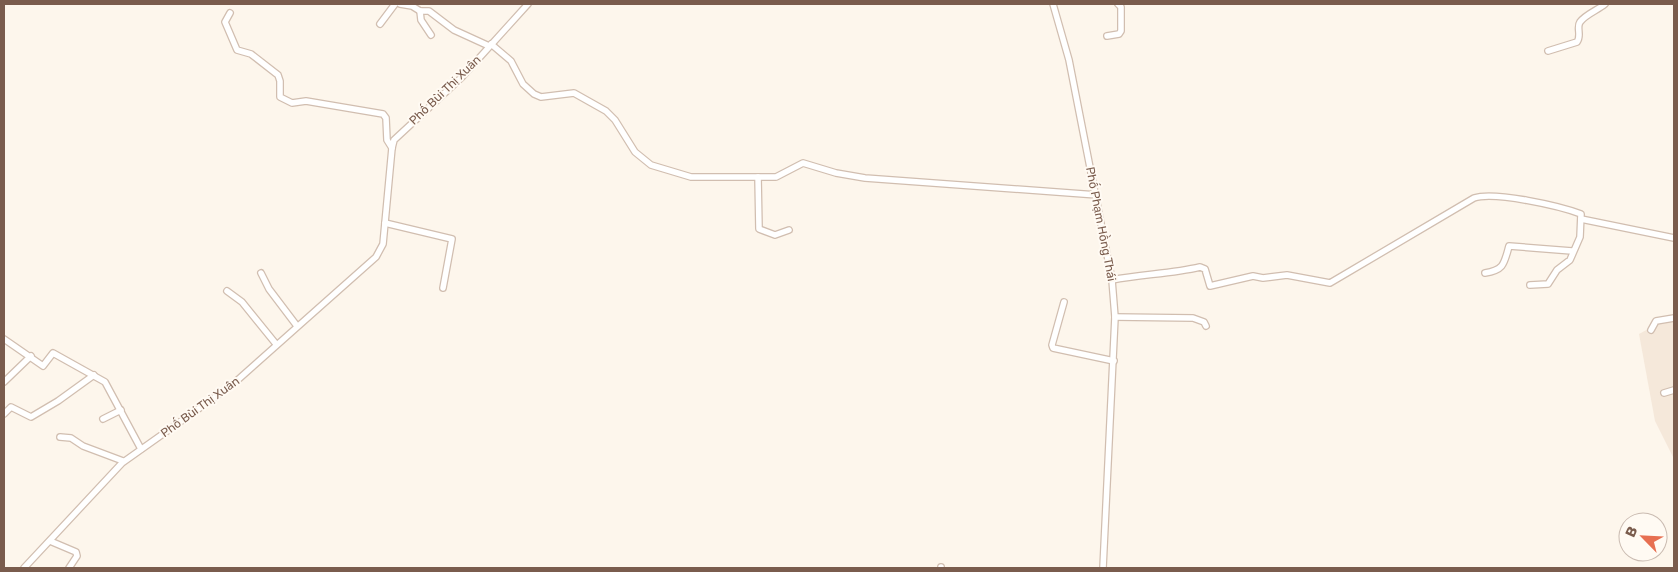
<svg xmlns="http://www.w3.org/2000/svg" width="1678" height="572" font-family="Rubik,sans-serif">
<rect width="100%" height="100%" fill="#fdf6ec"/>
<path fill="#f5e8da" d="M1674,315V459L1655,421L1639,334Z"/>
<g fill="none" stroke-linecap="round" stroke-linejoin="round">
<defs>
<g id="minor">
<path d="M400,4L412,6L420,11H429L454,30L489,46"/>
<path d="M1053,4L1069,60L1112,280L1115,317L1103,568"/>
<path d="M420,11L421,20L431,35"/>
<path d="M230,13L225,22L237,50L251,54L278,75L280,81V97L292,103L306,101L383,114L386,118L387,140L392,148"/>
<path d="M380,24L395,4"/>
<path d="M1107,36L1119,34L1121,31V7L1118,4"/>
<path d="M491,44L511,61L523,84L534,94L541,97L574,93L606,111L615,120L635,152L651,165L691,177H776L803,163L836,173L865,178L1097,195"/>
<path d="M1548,51L1577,42C1582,35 1576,28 1580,22C1586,14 1598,10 1605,4"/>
<path d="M758,177L759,229L775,235L789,230"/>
<path d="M1581,219L1674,238"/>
<path d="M385,223L452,239L443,288"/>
<path d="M261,273L269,289L297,326"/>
<path d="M1485,273C1504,270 1504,264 1509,246L1572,251"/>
<path d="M1112,280C1142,274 1171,274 1200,267L1205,269L1210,286L1253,276L1263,278L1287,275L1330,283L1474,198C1494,191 1560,206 1581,214L1580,237L1570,260L1557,270L1548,284L1530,285"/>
<path d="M227,291L242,302L276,344"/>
<path d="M1064,302L1052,345L1053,348L1114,361"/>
<path d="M1115,317L1193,318L1204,322L1206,326"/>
<path d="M1651,330L1656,321L1674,318"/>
<path d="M4,339L43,366L53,353L105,382L141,449"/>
<path d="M4,382L31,356"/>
<path d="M1664,393L1674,390"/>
<path d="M4,414L11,407L31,417L58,401L94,375"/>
<path d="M103,419L121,410"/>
<path d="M60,437L71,438L83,446L123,461"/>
<path d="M50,541L76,552L77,556L69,568"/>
<path d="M941,567V568"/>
<path d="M24,568L122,463L232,385L376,257L383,244L392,148L394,140L462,77L528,4"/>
</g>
</defs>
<use href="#minor" stroke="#d1beb0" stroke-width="8"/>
<use href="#minor" stroke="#fff" stroke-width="5.5"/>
</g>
<g text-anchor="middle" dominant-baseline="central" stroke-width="4" stroke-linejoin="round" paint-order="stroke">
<g font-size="12" fill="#7a5c4d" stroke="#fffaf3">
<text transform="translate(445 90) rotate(-44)">Phố Bùi Thị Xuân</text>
<text transform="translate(1101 224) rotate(79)">Phố Phạm Hồng Thái</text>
<text transform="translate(200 407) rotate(-36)">Phố Bùi Thị Xuân</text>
</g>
</g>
<rect width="1678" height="572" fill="none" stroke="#7a5c4d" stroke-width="10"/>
<g transform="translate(1643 537) rotate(294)"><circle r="24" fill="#fffaf3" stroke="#cabbb1"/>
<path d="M0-4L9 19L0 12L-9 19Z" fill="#e76f51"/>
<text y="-8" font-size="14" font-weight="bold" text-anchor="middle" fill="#7a5c4d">B</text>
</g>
</svg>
